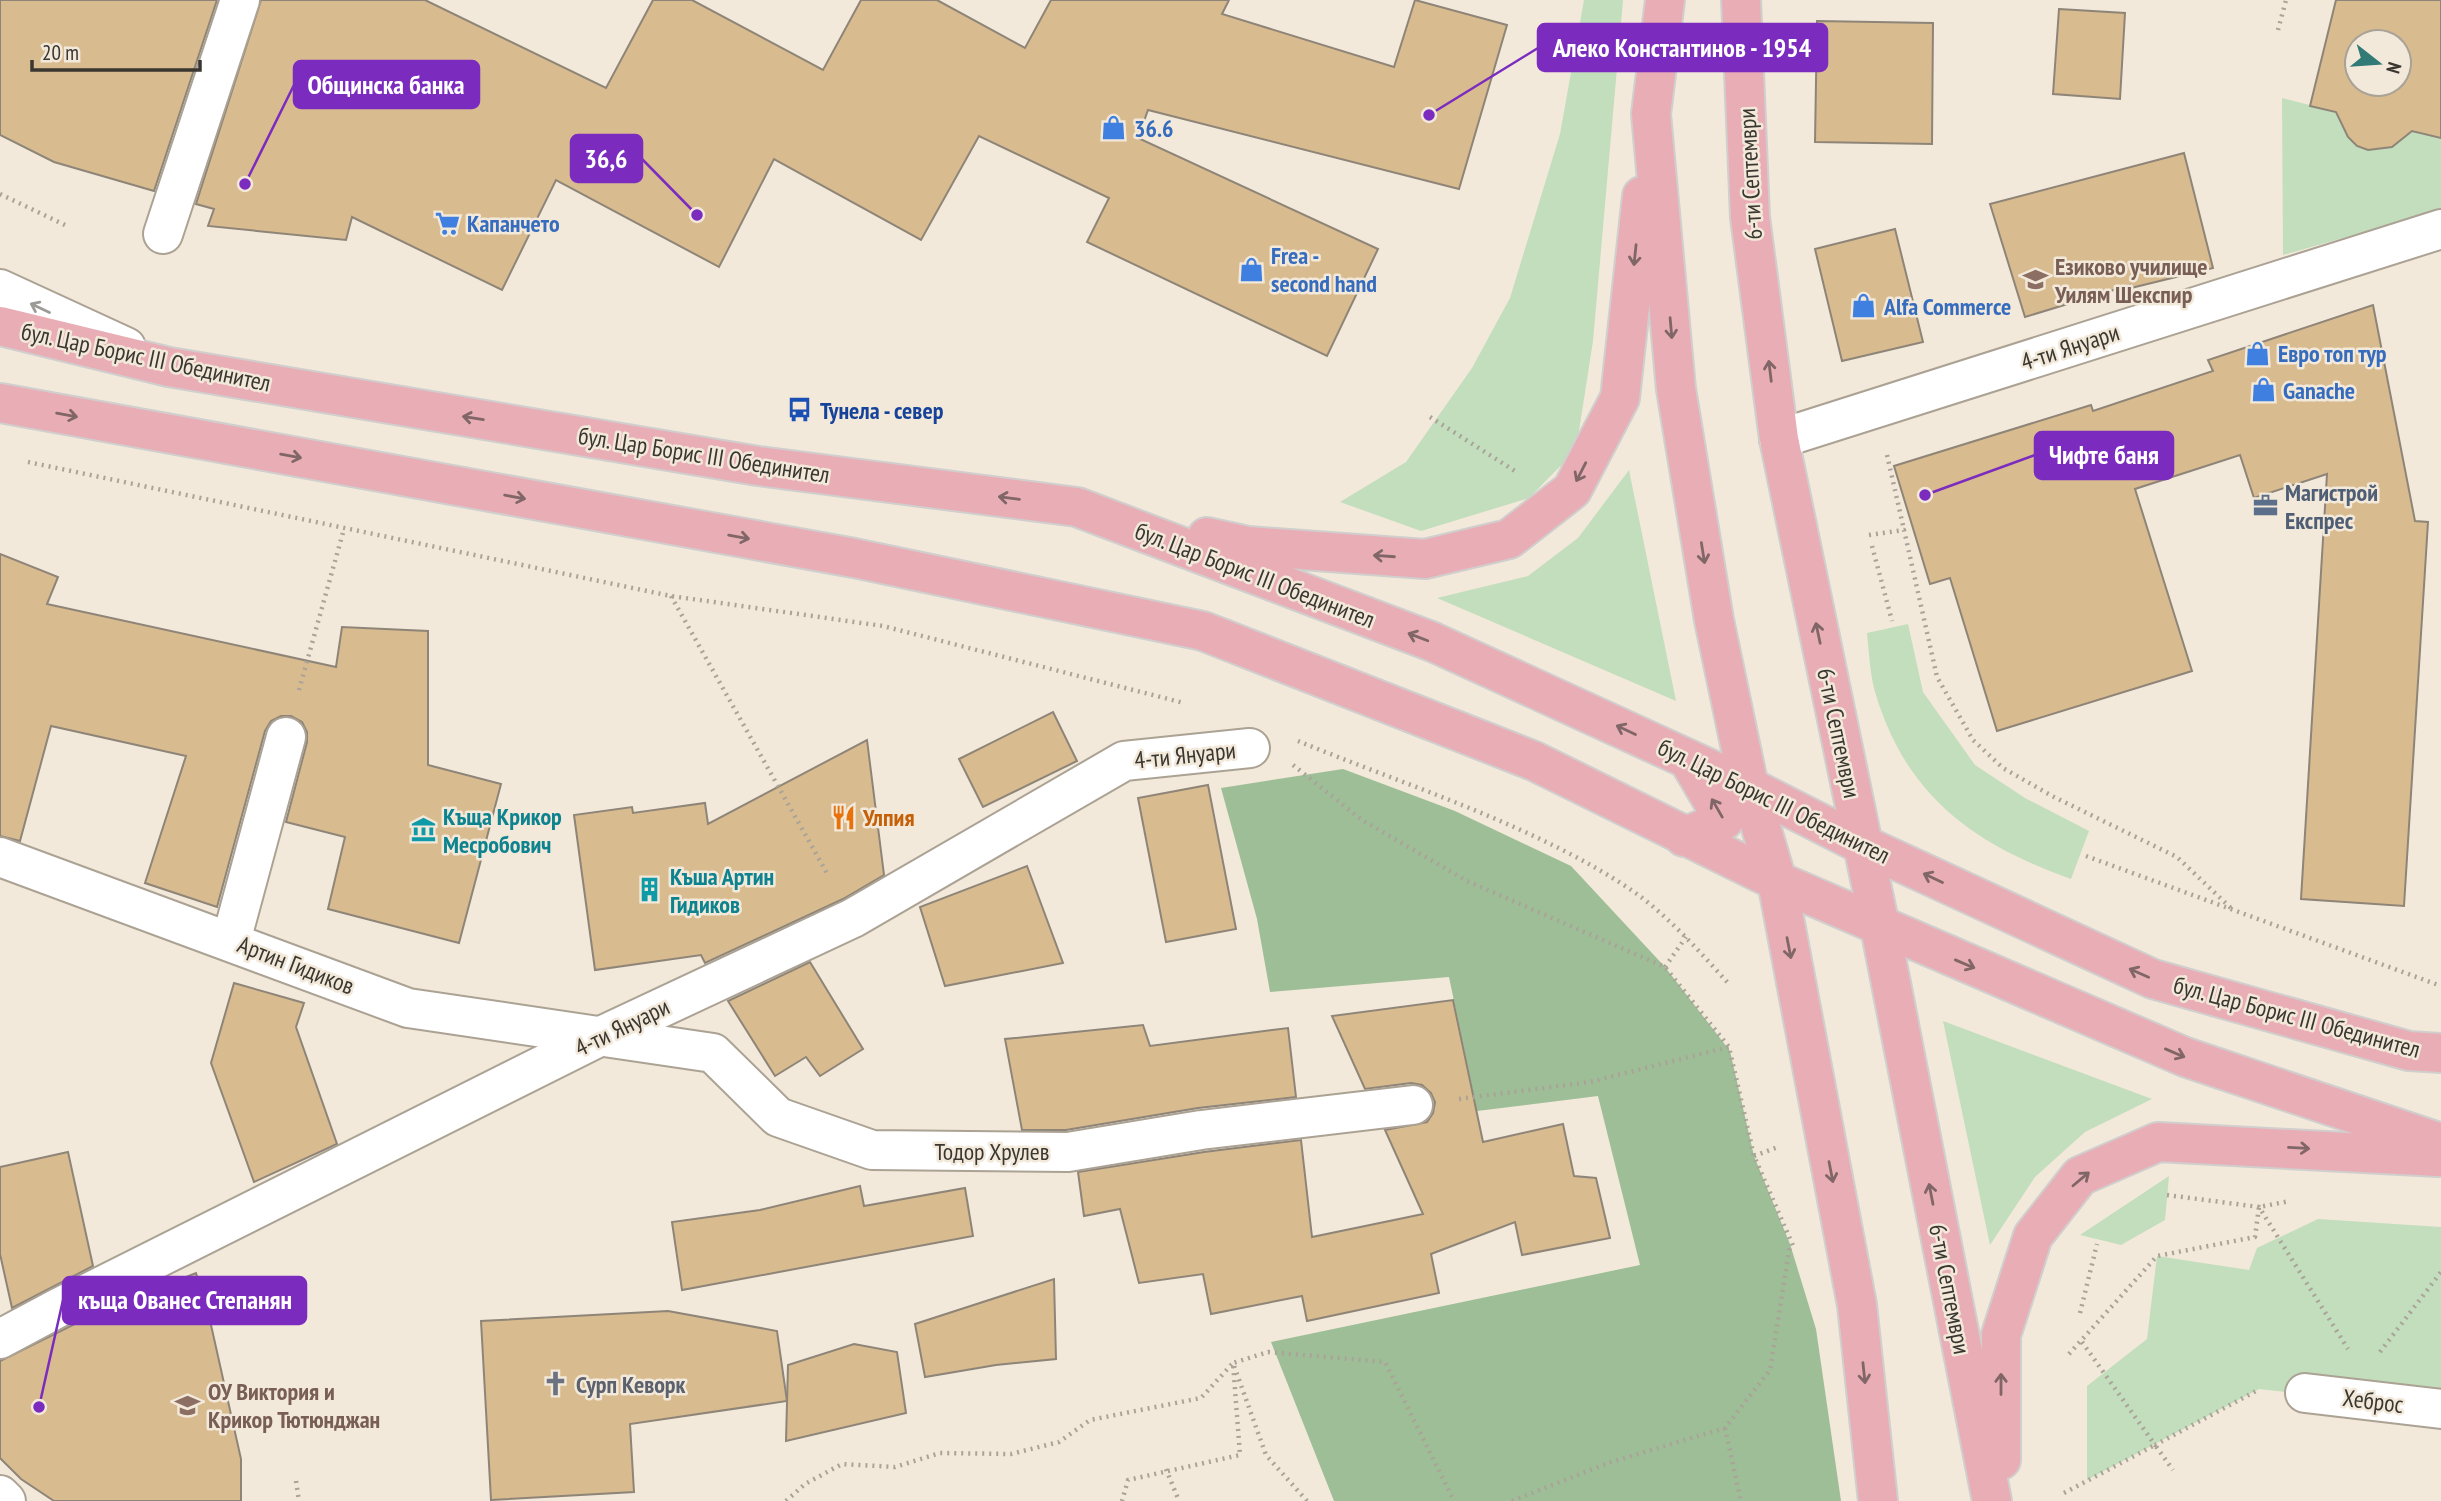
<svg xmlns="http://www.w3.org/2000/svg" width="2441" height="1501" font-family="'PT Sans Narrow',sans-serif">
<rect width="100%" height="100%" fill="#f3e9da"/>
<g fill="#c2debd">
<path d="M1584,0H1623L1593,341L1576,450L1529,498L1421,531L1340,502L1406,462L1472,368L1510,298L1560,134Z"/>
<path d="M2282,98L2341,113C2344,142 2364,155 2392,147L2407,130L2439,138L2441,133V210L2283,255Z"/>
<path d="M1629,470L1676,701L1437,598L1528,576L1578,538Z"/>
<path d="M1908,624L1923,692L1975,765L2025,798L2089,831L2071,879C1973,844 1906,796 1875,692C1870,674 1869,652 1867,633Z"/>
<path d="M1943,1021L2152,1099L2085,1132L2035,1177L1990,1245Z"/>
<path d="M2169,1176L2165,1220L2121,1245L2080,1235Z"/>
<path d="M2318,1219L2441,1227V1409L2259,1389L2087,1480V1386L2147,1339L2157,1256L2249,1270L2257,1248Z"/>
</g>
<path fill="#9dbe96" d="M1343,769L1455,811L1571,866L1665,967L1730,1051L1754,1156L1790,1244L1816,1329L1841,1501H1334L1271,1342L1640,1265L1598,1096L1477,1111L1449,977L1270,992L1257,919L1221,788Z"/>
<g fill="#d8bb8f" stroke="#8e8578" stroke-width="2" fill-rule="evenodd">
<path d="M0,0H217L154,191L54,162L0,135Z"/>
<path d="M261,0H425L606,88L653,0H692L823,70L861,0H937L1025,48L1051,0H1229L1222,14L1394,67L1415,0L1507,25L1459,189L1148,110L1138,138L1378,249L1327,356L1087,242L1109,198L979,136L921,240L774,159L719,267L556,180L502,290L352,217L346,240L208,226L214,209L196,204Z"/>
<path d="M2336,0H2441V138L2412,131L2392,147L2368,150L2357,146L2348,137L2336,112L2310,106ZM2357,42H2399V84H2357Z"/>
<path d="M2059,9L2125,13L2120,99L2053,94Z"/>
<path d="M1817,21L1933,23L1932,144L1815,142Z"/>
<path d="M2184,153L2213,268L2131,288L2130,285L2025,317L1990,204Z"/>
<path d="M1895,229L1923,342L1842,361L1815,249Z"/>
<path d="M2373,305L2415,521L2428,522L2404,906L2301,899L2327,474L2254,498L2240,455L2135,489L2192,671L1997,731L1950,578L1930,584L1894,466L2091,405L2093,411L2213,371L2208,360Z"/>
<path d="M0,554L58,577L47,604L336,667L342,627L428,631V765L501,784L459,943L328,909L345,837L286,822L307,742V732L302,722L291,716H281L271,721L265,731L217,907L145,883L186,756L51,726L20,841L0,836Z"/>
<path d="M1053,712L1077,761L983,807L959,759Z"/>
<path d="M867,740L884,875L843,899L705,963L701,955L595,970L574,815L632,807L633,813L705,803L708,824Z"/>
<path d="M1208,785L1236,929L1166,942L1138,798Z"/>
<path d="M1027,866L1063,963L945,986L920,907Z"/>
<path d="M810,962L863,1049L820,1076L806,1057L775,1076L728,1001Z"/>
<path d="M234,983L304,1003L296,1027L337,1144L254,1182L211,1063Z"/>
<path d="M1453,1000L1483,1142L1563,1124L1574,1176L1596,1178L1610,1238L1522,1255L1515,1222L1431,1254L1439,1293L1307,1321L1302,1296L1211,1314L1203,1274L1139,1283L1120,1209L1084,1216L1078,1172L1204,1152L1301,1140L1312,1237L1423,1214L1385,1130L1427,1122L1433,1113L1435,1102L1431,1093L1422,1085L1411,1083L1365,1089L1332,1016Z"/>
<path d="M1143,1025L1150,1046L1288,1028L1296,1097L1198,1108L1066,1130H1022L1005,1039Z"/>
<path d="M68,1152L93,1266L12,1308L0,1254V1167Z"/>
<path d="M860,1186L864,1206L965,1188L973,1236L682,1290L672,1222L760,1210Z"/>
<path d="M196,1273L211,1325L241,1459V1501H54L21,1479L0,1458V1361L111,1306Z"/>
<path d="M1054,1279L1056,1359L996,1365L925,1377L915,1324Z"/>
<path d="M668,1311L777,1331L787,1401L630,1424L634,1492L491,1500L481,1321Z"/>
<path d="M854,1344L897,1352L906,1413L786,1441L788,1365Z"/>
</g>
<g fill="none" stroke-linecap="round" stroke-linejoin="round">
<defs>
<g id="minor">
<path d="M163,234L240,0"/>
<path d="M0,289L126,347"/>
<path d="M1779,439L2441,229"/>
<path d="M0,857L408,1008L713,1053L778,1117L872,1150L1068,1152L1201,1130L1413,1105"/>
<path d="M231,941L286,737"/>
<path d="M0,1339L58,1308L601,1036L853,918L1124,761L1250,748"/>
<path d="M2305,1393L2441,1409"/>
<path d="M0,1495L6,1501"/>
</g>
<g id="major">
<path d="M1665,0L1651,114L1676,389L1714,620L1749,787L1777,881L1857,1305L1878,1501"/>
<path d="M1741,0L1750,217L1779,439L1880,927L1992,1501"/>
<path d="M0,326L169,367L758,466L1077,507L1433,642L1749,787L1861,844L2153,979L2409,1051L2441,1053"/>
<path d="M0,403L854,558L1203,631L1534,761L1777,881L2185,1057L2441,1143"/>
<path d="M1207,537L1248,546L1425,559L1509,539L1572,490L1620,398L1642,196"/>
<path d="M1684,837L1724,820L1688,759"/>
<path d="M2001,1460V1335L2033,1236L2080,1176L2158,1142L2438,1157"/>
</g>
</defs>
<use href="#minor" stroke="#aba294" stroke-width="42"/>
<use href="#major" stroke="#d0cfce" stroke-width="42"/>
<g stroke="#aaa398" stroke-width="4.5" stroke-dasharray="2 5" stroke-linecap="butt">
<path d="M2278,30L2286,0"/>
<path d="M0,194L65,225"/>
<path d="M1430,417L1515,471"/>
<path d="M1887,455L1904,530"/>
<path d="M28,462L671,596L883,626L1184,703"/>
<path d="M1869,535L1904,530L1937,677L1973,740L2003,768L2052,796L2177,857L2233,910"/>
<path d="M1872,546L1892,621"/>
<path d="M671,596L828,875"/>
<path d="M299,690L344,529"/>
<path d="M1298,741C1405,785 1543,828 1637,894C1671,919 1700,952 1728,983"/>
<path d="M1293,765L1362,820L1467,881L1665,967L1729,1047L1754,1156L1794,1248"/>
<path d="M2086,856L2441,986"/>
<path d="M1665,967L1686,937"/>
<path d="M1459,1099L1590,1082L1729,1047"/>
<path d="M1754,1156L1778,1147"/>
<path d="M2167,1195L2259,1207L2348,1349"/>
<path d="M2080,1313L2097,1244"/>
<path d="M2082,1342L2155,1445L2256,1391"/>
<path d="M2380,1352L2441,1272"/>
<path d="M2069,1354L2157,1256L2255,1237L2259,1207L2290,1201"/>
<path d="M1725,1428L1741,1501"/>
<path d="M1166,1469L1179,1501"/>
<path d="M296,1481L299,1501"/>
<path d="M2064,1493L2155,1445L2173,1470"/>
<path d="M786,1501L805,1484L842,1464L895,1467L940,1453L1011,1454L1059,1442L1090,1420L1201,1398L1233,1363L1240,1455L1128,1480L1122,1501"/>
<path d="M1307,1501L1266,1455L1233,1363L1268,1352L1385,1362L1454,1501"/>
<path d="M1512,1501L1608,1463L1725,1428L1770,1370L1790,1245"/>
</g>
<use href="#minor" stroke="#fff" stroke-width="38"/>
<use href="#major" stroke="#e9adb6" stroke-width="38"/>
</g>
<defs><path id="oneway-shaft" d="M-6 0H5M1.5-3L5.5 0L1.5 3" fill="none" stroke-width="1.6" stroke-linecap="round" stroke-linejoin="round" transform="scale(1.75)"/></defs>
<g stroke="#806666">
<use href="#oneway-shaft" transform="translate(1635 255) rotate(96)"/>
<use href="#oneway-shaft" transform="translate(1671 328) rotate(85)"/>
<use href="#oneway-shaft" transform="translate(1770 371) rotate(-97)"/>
<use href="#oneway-shaft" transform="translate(67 415) rotate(10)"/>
<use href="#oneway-shaft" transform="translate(473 418) rotate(-171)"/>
<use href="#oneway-shaft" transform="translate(291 456) rotate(10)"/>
<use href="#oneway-shaft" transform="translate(1581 472) rotate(117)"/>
<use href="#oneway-shaft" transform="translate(515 497) rotate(10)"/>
<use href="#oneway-shaft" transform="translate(1009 498) rotate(-173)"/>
<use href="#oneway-shaft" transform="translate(739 537) rotate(10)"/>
<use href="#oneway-shaft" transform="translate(1703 553) rotate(81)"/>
<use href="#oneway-shaft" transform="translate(1384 556) rotate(-176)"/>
<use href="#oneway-shaft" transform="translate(1818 633) rotate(-102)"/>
<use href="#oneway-shaft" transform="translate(1418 637) rotate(-159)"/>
<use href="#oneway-shaft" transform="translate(1626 730) rotate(-155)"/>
<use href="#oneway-shaft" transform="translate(1717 808) rotate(-120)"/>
<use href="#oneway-shaft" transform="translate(1933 878) rotate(-155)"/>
<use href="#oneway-shaft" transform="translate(1789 948) rotate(79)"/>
<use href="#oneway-shaft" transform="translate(1965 964) rotate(23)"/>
<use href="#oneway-shaft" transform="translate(2139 973) rotate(-156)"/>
<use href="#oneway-shaft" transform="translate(2175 1053) rotate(23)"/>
<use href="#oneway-shaft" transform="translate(2299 1148) rotate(3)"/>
<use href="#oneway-shaft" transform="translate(1831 1172) rotate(79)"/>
<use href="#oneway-shaft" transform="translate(2081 1179) rotate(-40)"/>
<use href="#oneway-shaft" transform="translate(1931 1194) rotate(-101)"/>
<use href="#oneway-shaft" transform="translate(1864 1373) rotate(84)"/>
<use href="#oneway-shaft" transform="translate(2001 1384) rotate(-90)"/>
</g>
<use stroke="#9c9b98" href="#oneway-shaft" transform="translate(40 308) rotate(-155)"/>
<defs>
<symbol id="shop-bare" viewBox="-9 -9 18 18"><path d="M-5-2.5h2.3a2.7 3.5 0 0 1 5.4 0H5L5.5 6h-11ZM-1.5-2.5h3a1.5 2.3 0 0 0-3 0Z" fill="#3f7fe0" stroke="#f3e9da" stroke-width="2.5" paint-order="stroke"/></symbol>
<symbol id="supermarket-bare" viewBox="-9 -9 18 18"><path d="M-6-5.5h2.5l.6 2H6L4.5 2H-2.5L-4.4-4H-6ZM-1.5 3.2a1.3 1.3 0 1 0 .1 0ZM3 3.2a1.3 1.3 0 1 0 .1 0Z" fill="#3f7fe0" stroke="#f3e9da" stroke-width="2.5" paint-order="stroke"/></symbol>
<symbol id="school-bare" viewBox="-9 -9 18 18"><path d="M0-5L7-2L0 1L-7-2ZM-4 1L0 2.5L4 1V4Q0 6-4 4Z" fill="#8d6e63" stroke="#f3e9da" stroke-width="2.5" paint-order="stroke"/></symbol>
<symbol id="bus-bare" viewBox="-9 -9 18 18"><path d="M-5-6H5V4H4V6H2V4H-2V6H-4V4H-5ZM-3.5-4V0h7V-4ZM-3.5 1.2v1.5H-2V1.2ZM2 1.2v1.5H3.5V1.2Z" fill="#1a4fb4" stroke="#f3e9da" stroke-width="2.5" paint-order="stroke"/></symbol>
<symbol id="office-bare" viewBox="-9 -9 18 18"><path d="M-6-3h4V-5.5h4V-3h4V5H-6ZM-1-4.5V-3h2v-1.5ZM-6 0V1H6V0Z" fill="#5c6f8a" stroke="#f3e9da" stroke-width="2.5" paint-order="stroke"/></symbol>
<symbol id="restaurant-bare" viewBox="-9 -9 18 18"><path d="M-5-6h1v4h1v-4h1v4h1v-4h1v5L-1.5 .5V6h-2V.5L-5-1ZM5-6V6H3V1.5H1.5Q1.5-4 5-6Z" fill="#e8710a" stroke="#f3e9da" stroke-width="2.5" paint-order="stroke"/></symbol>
<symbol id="museum-bare" viewBox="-9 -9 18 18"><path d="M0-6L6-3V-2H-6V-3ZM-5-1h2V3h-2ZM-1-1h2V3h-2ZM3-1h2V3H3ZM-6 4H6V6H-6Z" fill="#0f9aa8" stroke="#f3e9da" stroke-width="2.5" paint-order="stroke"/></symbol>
<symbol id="building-bare" viewBox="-9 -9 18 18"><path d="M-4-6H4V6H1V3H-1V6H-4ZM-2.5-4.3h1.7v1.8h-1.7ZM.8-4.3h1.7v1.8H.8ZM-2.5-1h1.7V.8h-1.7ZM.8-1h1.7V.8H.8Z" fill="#0f9aa8" stroke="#f3e9da" stroke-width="2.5" paint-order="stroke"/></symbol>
<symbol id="church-bare" viewBox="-9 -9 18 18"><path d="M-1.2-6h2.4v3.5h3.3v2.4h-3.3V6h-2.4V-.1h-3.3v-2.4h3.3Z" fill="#6b7280" stroke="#f3e9da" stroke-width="2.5" paint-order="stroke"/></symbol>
</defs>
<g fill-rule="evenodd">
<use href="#shop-bare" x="1096" y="110" width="35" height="35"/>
<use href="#supermarket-bare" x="430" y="206" width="35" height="35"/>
<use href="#shop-bare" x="1234" y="252" width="35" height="35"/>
<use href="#school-bare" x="2018" y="262" width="35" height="35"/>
<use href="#shop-bare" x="1846" y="288" width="35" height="35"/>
<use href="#shop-bare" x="2240" y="336" width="35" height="35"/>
<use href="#shop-bare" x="2246" y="372" width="35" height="35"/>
<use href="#bus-bare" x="782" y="392" width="35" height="35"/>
<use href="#office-bare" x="2248" y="488" width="35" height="35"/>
<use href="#restaurant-bare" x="826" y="800" width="35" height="35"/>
<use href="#museum-bare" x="406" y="812" width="35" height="35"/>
<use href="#building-bare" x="632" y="872" width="35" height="35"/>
<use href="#church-bare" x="538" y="1366" width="35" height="35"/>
<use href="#school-bare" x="170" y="1388" width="35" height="35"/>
</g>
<g text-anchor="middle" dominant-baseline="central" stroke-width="5" stroke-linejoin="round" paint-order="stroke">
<g font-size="24" font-weight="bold" fill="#366cbe" stroke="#f3e9da" text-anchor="start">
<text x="1134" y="128">36.6</text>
<text x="467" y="223">Капанчето</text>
<text x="1271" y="255">Frea -<tspan x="1271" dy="28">second hand</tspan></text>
<text x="1884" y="306">Alfa Commerce</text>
<text x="2278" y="353">Евро топ тур</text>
<text x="2283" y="390">Ganache</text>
</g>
<g font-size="24" fill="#3a3731" stroke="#f3e9da">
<text transform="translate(1750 174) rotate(-93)">6-ти Септември</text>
<text transform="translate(2070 347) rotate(-18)">4-ти Януари</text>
<text transform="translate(146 357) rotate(12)">бул. Цар Борис III Обединител</text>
<text transform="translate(704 455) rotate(9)">бул. Цар Борис III Обединител</text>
<text transform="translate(1255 575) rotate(21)">бул. Цар Борис III Обединител</text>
<text transform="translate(1839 733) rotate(78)">6-ти Септември</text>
<text transform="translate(1185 755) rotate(-6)">4-ти Януари</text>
<text transform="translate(1774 801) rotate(26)">бул. Цар Борис III Обединител</text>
<text transform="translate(296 965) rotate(21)">Артин Гидиков</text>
<text transform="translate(2297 1017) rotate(15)">бул. Цар Борис III Обединител</text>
<text transform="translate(622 1027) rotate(-26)">4-ти Януари</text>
<text x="992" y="1151">Тодор Хрулев</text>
<text transform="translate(1950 1289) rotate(79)">6-ти Септември</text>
<text transform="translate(2373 1401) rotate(7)">Хеброс</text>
</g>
<g font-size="24" font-weight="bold" fill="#785e54" stroke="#f3e9da" text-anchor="start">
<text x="2055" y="266">Езиково училище<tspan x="2055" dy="28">Уилям Шекспир</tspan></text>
<text x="208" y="1391">ОУ Виктория и<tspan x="208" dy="28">Крикор Тютюнджан</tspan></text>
</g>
<g font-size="24" font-weight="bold" fill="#164399" stroke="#f3e9da" text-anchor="start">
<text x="820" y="410">Тунела - север</text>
</g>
<g font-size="24" font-weight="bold" fill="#4e5e75" stroke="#f3e9da" text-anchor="start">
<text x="2285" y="492">Магистрой<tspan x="2285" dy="28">Експрес</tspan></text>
</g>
<g font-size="24" font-weight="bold" fill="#0d838f" stroke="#f3e9da" text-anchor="start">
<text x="443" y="816">Kъща Крикор<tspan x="443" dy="28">Месробович</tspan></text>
<text x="670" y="876">Къша Артин<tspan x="670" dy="28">Гидиков</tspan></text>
</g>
<g font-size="24" font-weight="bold" fill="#c56008" stroke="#f3e9da" text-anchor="start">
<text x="863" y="817">Улпия</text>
</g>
<g font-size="24" font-weight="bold" fill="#5b616d" stroke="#f3e9da" text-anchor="start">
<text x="576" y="1384">Сурп Кеворк</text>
</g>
</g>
<path fill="none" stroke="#7b2cbf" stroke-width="2.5" d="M1429 115L1538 48M245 184L294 85M697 215L642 159M1925 495L2035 455M39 1407L63 1300"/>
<g fill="#7b2cbf" stroke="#f3e9da" stroke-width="2.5">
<circle cx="1429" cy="115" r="7"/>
<circle cx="245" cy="184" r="7"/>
<circle cx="697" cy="215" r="7"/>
<circle cx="1925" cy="495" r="7"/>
<circle cx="39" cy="1407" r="7"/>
</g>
<g fill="#7b2cbf" stroke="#7b2cbf" stroke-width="2.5">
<rect x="1538" y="24" width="289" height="47" rx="7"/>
<rect x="294" y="61" width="185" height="47" rx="7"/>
<rect x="571" y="135" width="71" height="47" rx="7"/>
<rect x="2035" y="432" width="138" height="47" rx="7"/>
<rect x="63" y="1277" width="243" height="47" rx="7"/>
</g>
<g font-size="26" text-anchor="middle" font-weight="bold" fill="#fff">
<text x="1682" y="57">Алеко Константинов - 1954</text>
<text x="386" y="94">Общинска банка</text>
<text x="606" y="168">36,6</text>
<text x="2104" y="464">Чифте баня</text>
<text x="185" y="1309">къща Ованес Степанян</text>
</g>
<g transform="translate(2378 63) rotate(107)"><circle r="33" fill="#f3e9da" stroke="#a9a296" stroke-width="2"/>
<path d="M0-5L12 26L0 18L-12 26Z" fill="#327a75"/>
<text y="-10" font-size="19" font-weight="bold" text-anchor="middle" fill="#3a3731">N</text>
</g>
<path d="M32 60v10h168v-10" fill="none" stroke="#3a3731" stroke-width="3.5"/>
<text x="42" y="60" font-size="21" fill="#3a3731" stroke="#f3e9da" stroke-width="5" paint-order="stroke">20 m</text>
</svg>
